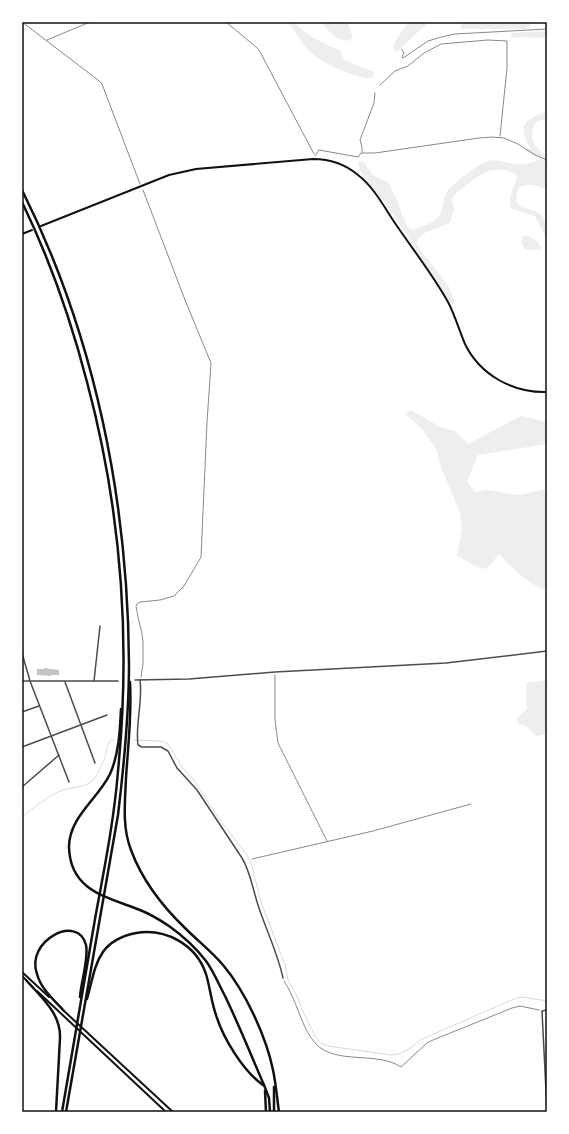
<svg xmlns="http://www.w3.org/2000/svg" width="569" height="1134" font-family="'Open Sans',sans-serif">
<rect width="100%" height="100%" fill="#fff"/>
<g fill="#eee">
<path d="M288,22H294C305,34 324,45 340,50L344,60L374,72L373,78C358,80 319,62 308,50C301,41 295,31 288,22Z"/>
<path d="M324,22H348L353,38L347,41L335,37L324,26Z"/>
<path d="M408,22H429L395,53L393,45Z"/>
<path d="M461,22H533L525,29H461Z"/>
<path d="M547,31V38L511,37V33Z"/>
<path d="M547,111V119L537,121C527,133 533,149 546,155L547,157L544,158L526,152L527,148L531,149C517,124 523,121 547,111Z"/>
<path d="M541,159L547,161V189C536,186 527,181 518,189L516,201C524,217 547,198 547,239L535,216C529,214 514,210 510,207V198L517,176L515,173L505,170H491L477,177L454,195L452,200L454,209L450,222C440,230 416,230 417,245L449,287L455,303L452,305L387,205L363,176L360,170L358,162L363,161L373,175L389,183L397,200L403,217L408,228L413,230C428,224 440,223 443,204C444,199 445,194 448,190C452,185 473,169 479,165C496,155 502,164 518,164C526,165 534,162 541,159Z"/>
<path d="M523,236C531,234 539,242 542,249L539,250L525,249L521,243Z"/>
<path d="M411,410L440,427L455,431L468,444L521,416L547,422V444L478,455L467,481L475,492L487,490L518,495L547,489V591C526,582 514,570 499,554L490,565L485,569L477,567L457,556L462,529L460,513L439,462L437,450L423,430L405,414Z"/>
<path d="M547,680V734L536,736L526,726L518,723L517,718L527,709L526,683Z"/>
</g>
<g fill="none" stroke-linecap="round" stroke-linejoin="round">
<g stroke="#d9d9d9" stroke-width="1">
<path d="M134,740L159,741L164,742L168,744L182,767L194,780L217,816L247,855L251,863L261,902L285,965L288,980L298,998L301,1007L315,1036L321,1043L328,1046L391,1055L399,1054L409,1049L420,1040L516,998L522,997L547,1001"/>
<path d="M22,817C35,807 47,796 63,790C72,787 84,788 92,781C98,775 102,765 105,757C107,751 107,743 111,740H114"/>
</g>
</g>
<path fill="#c4c4c4" d="M44,668L59,670V675H51V676L37,675V669H44Z"/>
<g fill="none" stroke-linecap="round" stroke-linejoin="round">
<g stroke="#111" stroke-width="0.5">
<path d="M22,22L98,80L102,84L140,184"/>
<path d="M226,22L256,47L259,50L314,154"/>
<path d="M47,40L90,22"/>
<path d="M402,49L404,53L402,57L403,58L428,41L441,37L455,34L547,29"/>
<path d="M380,85L395,71L408,66L424,53L441,44L488,40L507,41V68L500,136"/>
<path d="M362,152V147L360,140L374,103L375,93"/>
<path d="M315,156L319,150L358,157L361,153H375L479,138L492,137L504,138L518,144L535,155L547,160"/>
<path d="M275,675V720L278,743L327,841"/>
<path d="M141,677L143,664V642L142,634L138,617L136,606L137,604L140,602L160,600L174,596L184,586L201,557L207,422L211,363L185,300L143,190"/>
<path d="M252,859L373,831L471,804"/>
<path d="M284,981C286,985 289,988 290,992C299,1009 303,1030 316,1044C336,1065 377,1051 401,1067L427,1043L433,1040L512,1008L520,1006L539,1010"/>
</g>
<g stroke="#4c4c4c" stroke-width="1.5">
<path d="M22,653L30,681L69,782"/>
<path d="M140,680C143,702 135,724 138,745L142,747H161L168,751L177,768L197,790L242,858C251,873 253,891 259,908C267,932 278,954 283,978"/>
<path d="M94,681L100,626"/>
<path d="M65,682L95,763"/>
<path d="M22,712L39,706"/>
<path d="M22,747L107,715"/>
<path d="M22,787L59,755"/>
<path d="M547,1010L542,1011L547,1111"/>
</g>
<g stroke="#4c4c4c" stroke-width="1.5">
<path d="M135,680L189,679L275,672L446,663L547,651"/>
<path d="M22,681H118"/>
</g>
<g stroke="#111" stroke-width="2">
<path d="M41,226L169,175L196,169L313,159C330,159 345,164 358,175C375,188 385,209 397,226C414,251 433,275 448,302C455,315 459,330 465,344C480,375 513,393 547,392"/>
<path d="M22,234L32,230"/>
</g>
<g stroke="#111" stroke-width="2">
<path d="M22,972L49,997"/>
<path d="M22,976L27,981"/>
<path d="M37,991L166,1112"/>
<path d="M64,1011L173,1112"/>
</g>
<g stroke="#111" stroke-width="2.5">
<path d="M22,190C95,336 128,500 129,664C129,714 124,765 118,815L66,1112"/>
<path d="M22,202C50,260 71,320 87,382C121,509 131,640 118,771C114,821 104,870 95,919C84,983 73,1048 62,1112"/>
<path d="M130,682C132,714 128,746 126,778C125,802 122,827 131,850C142,880 163,907 186,929C198,941 212,952 223,965C245,991 266,1036 273,1070C276,1084 277,1098 279,1112"/>
<path d="M121,709C120,730 119,754 110,774C98,799 69,817 69,847C70,891 107,897 140,910C150,914 160,920 169,926C183,936 196,948 206,961C214,972 219,985 225,996C239,1025 251,1055 264,1085L269,1098L270,1112"/>
<path d="M27,981C42,998 61,1014 60,1038L56,1112"/>
<path d="M87,999C96,967 96,941 136,933C165,928 196,944 206,974C210,987 211,1001 216,1015C223,1038 243,1071 263,1085"/>
<path d="M64,1011C54,1000 41,989 37,974C25,941 78,913 86,945C89,958 81,982 80,997"/>
<path d="M274,1087V1112"/>
<path d="M265,1091L266,1112"/>
</g>
</g>
<rect width="569" height="1134" fill="none" stroke="#ffffff" stroke-width="46"/>
<rect x="23" y="23" width="523" height="1088" fill="none" stroke="#111" stroke-width="1.5"/>
</svg>
